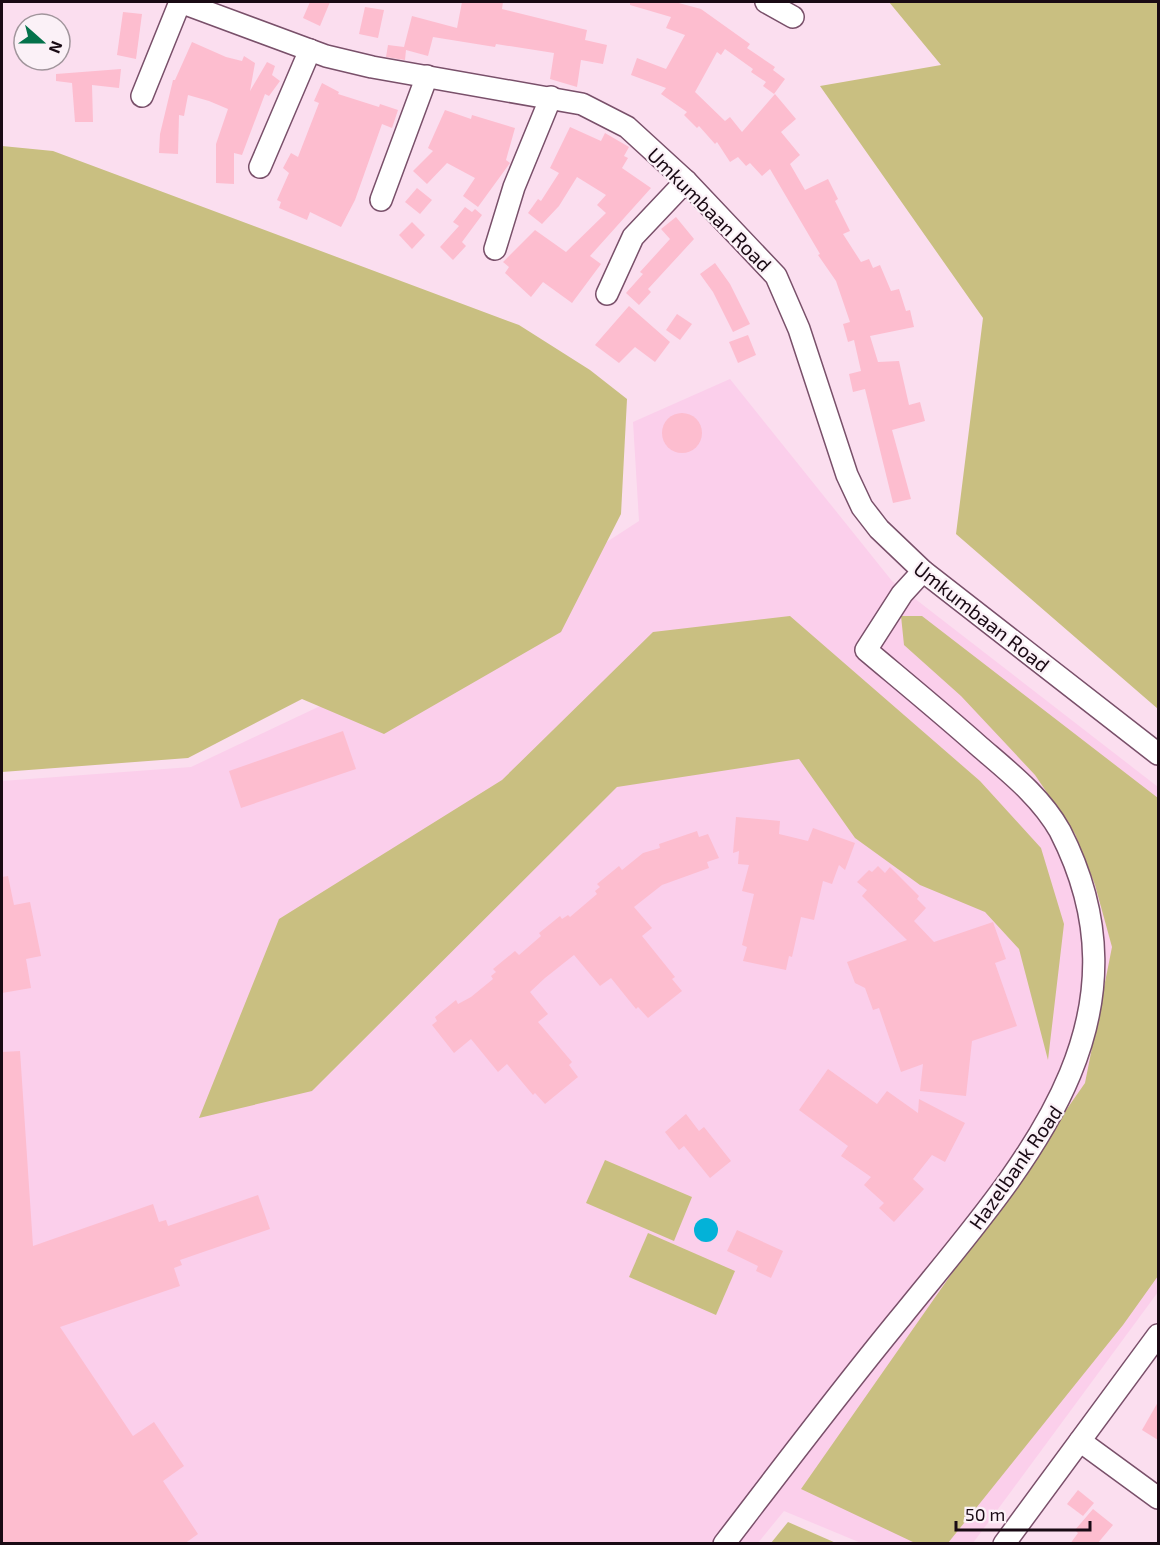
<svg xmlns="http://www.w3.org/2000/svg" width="1160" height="1545" font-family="'Exo 2',sans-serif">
<rect width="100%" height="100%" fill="#fbdeef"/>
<path fill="#fbcfeb" d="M730,379L892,581L1158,787V1292L973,1543H861L784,1511L757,1544H2V781L191,767L443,648L639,521L633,422Z"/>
<g fill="#c9bf81">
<path d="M889,2H1158V709L956,534L983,318L820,86L941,65Z"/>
<path d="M2,146L53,151L519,325L590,370L627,399L621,514L561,632L384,734L302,699L188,758L2,772Z"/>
<path d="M790,616L980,781L1041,848L1064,924L1048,1060L1019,949L985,912L920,885L855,838L799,759L617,787L312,1091L199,1118L279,919L502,780L653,632Z"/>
<path d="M901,616H922L1158,798V1276L1123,1325L948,1543H915L801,1489L1085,1083L1112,947L1095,885L1075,834L1035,775L961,696L904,645Z"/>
<path d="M605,1160L692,1197L674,1241L586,1203Z"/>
<path d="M648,1233L735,1271L716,1315L629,1277Z"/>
<path d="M788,1522L836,1543H771Z"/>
</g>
<circle fill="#03b2d8" cx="706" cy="1230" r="12"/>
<g fill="#fdbdcf">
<path d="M310,2H330L320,26L303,18Z"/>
<path d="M462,2H503L502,9L587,30L585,40L607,45L603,64L581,60L577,87L550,79L554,53L496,44L495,47L433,37L428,56L406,50L405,60L386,57L388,45L404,47L412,16L457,28Z"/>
<path d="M630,2H675L701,9L750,44L747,48L775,67L773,70L785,79L774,94L763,86L766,82L751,72L753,69L725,49L721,55L717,52L695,92L725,121L730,117L742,132L775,94L796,119L781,132L800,155L790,164L805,190L828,179L838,199L835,201L850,231L843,234L861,262L869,259L873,268L880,265L891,291L899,289L906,311L910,310L914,327L870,336L878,362L899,361L909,405L920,402L925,421L892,430L911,499L893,503L865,389L853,392L849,374L861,371L854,340L848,342L843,324L850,322L836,281L818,255L820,254L770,169L762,176L750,163L746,166L738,157L730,162L717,142L715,144L699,126L697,128L684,115L687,112L661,94L666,88L631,75L637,58L666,69L685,35L666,28L671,17L630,5Z"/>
<path d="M365,7L384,10L378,38L359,34Z"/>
<path d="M123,12L142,14L136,59L117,55Z"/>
<path d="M192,42L226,57L242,61L244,56L255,63L250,91L267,62L275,66L272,75L280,81L269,96L265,94L242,155L234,153V184L216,183V144L228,109L209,101L188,95L184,116L179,115L178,154L159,153L160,134L173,80H175Z"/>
<path d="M121,69L119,88L92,85L93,122H75L72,83L56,81V74Z"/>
<path d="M322,83L339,92L338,94L379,107L380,104L398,110L392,128L382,124L355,200L341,227L310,212L307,220L279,208L281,202L277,200L289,173L283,168L291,153L298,157L319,103L314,101Z"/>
<path d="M445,110L471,119L472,115L515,128L506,160L510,163L478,207L463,196L475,178L447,163L427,184L413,171L433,151L428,148Z"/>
<path d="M570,127L601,141L605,133L629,147L624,156L628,158L622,168L651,188L590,256L601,264L572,303L543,282L531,297L505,273L509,267L503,262L535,230L566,252L606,213L597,205L606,195L577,177L559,206L542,224L528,213L538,199L541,201L559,173L550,168Z"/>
<path d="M417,188L432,200L420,214L405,202Z"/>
<path d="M465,207L472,212L475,209L482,215L462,242L466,246L453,260L440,247L459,226L453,222Z"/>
<path d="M676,217L694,239L648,289L651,292L639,305L626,293L643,274L640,272L670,239L661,229Z"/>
<path d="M412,222L425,235L412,249L399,235Z"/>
<path d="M715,263L730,284L750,324L733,332L713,292L700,274Z"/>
<path d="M629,306L670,342L655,362L635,347L619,363L595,345Z"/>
<path d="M677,314L692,324L680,340L666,330Z"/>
<path d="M748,335L756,355L738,363L729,342Z"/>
<circle cx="682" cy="433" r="20"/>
<path d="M343,731L356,769L241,808L229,771Z"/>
<path d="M736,817L780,821L779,834L808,841L813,828L855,843L845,870L839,865L832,884L823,881L814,920L801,917L792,957L789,956L786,970L743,961L747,947L742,945L754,894L742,891L749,865L738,864L739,851L733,853Z"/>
<path d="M697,831L699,837L708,834L719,858L707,862L709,868L662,885L634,907L652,928L642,936L675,977L672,979L682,991L648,1018L638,1007L636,1009L611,978L600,986L574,955L545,978L530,992L548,1014L538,1022L572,1062L569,1065L578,1077L545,1104L535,1093L533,1095L507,1064L498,1072L471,1039L454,1053L432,1025L437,1021L435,1017L456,1000L458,1004L471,997L493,979L491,976L496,972L493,969L515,951L519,955L541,936L539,933L560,916L562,919L568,915L570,917L597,894L595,891L600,887L597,884L619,866L622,870L643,853L660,848L659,844Z"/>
<path d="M878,866L885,873L890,867L919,896L917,899L926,908L914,921L934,942L993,922L1006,959L995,963L1017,1026L972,1041L966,1096L920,1091L923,1064L901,1072L879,1008L873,1010L865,988L855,983L847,962L907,940L862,896L867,890L857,882L869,870L872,872Z"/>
<path d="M8,876L14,905L30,902L41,956L26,959L31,988L2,993V877Z"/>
<path d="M20,1051L33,1246L153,1204L159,1222L166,1220L168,1226L258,1195L270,1229L180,1260L182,1265L174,1268L180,1286L60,1327L133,1436L154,1422L184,1466L163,1481L198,1534L184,1544H2V1052Z"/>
<path d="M828,1069L877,1104L887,1091L918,1113L919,1099L965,1123L945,1162L932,1155L913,1179L924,1189L894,1222L879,1208L884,1203L864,1185L871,1177L841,1156L848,1146L799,1110Z"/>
<path d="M686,1114L699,1131L704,1127L731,1161L710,1178L684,1146L679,1150L665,1132Z"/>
<path d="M737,1230L783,1251L771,1278L756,1271L758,1266L727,1251Z"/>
<path d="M1158,1402V1440L1142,1430Z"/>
<path d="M1078,1490L1094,1503L1083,1516L1067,1504Z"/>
<path d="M1093,1509L1113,1525L1097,1544H1070L1078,1533L1075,1530Z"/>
</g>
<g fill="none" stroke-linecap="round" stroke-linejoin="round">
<defs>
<g id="minor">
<path d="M180,2L326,56L372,67L582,104L627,127L686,181L776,276L799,329L847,475L862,507L879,529L923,571L1158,754"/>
<path d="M766,2L793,17"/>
<path d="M142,96L180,2"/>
<path d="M260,167L310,50"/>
<path d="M381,200L427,76"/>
<path d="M495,249L514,187L551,97"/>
<path d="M607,294L633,237L686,181"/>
<path d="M1080,1441L1158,1498"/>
<path d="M724,1544C783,1467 841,1390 902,1316C1017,1173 1160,1026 1060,831C1041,797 1009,772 980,747C943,714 904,682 866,650L902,594L923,571"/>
<path d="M1004,1544L1158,1335"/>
</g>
</defs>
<use href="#minor" stroke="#79506a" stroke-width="24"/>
<use href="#minor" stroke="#fff" stroke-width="21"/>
</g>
<g text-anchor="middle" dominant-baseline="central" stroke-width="4.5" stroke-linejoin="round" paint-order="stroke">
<g font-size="20" fill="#190a14" stroke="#fbf1f7">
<text transform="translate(710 209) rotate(45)">Umkumbaan Road</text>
<text transform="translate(982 616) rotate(38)">Umkumbaan Road</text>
<text transform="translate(1015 1167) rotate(-55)">Hazelbank Road</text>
</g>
</g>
<rect width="1160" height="1545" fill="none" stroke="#190a14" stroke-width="6"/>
<g transform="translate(42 42) rotate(111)"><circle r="28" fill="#fbf1f7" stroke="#a1959c" stroke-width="1.5"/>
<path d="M0-4.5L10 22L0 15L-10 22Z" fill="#04724b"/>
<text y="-9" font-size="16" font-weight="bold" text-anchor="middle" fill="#190a14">N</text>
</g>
<path d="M956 1521v9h134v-9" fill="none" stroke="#190a14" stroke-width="3"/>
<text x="965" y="1521" font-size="18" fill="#190a14" stroke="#fbf1f7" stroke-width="4.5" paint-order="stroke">50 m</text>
</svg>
